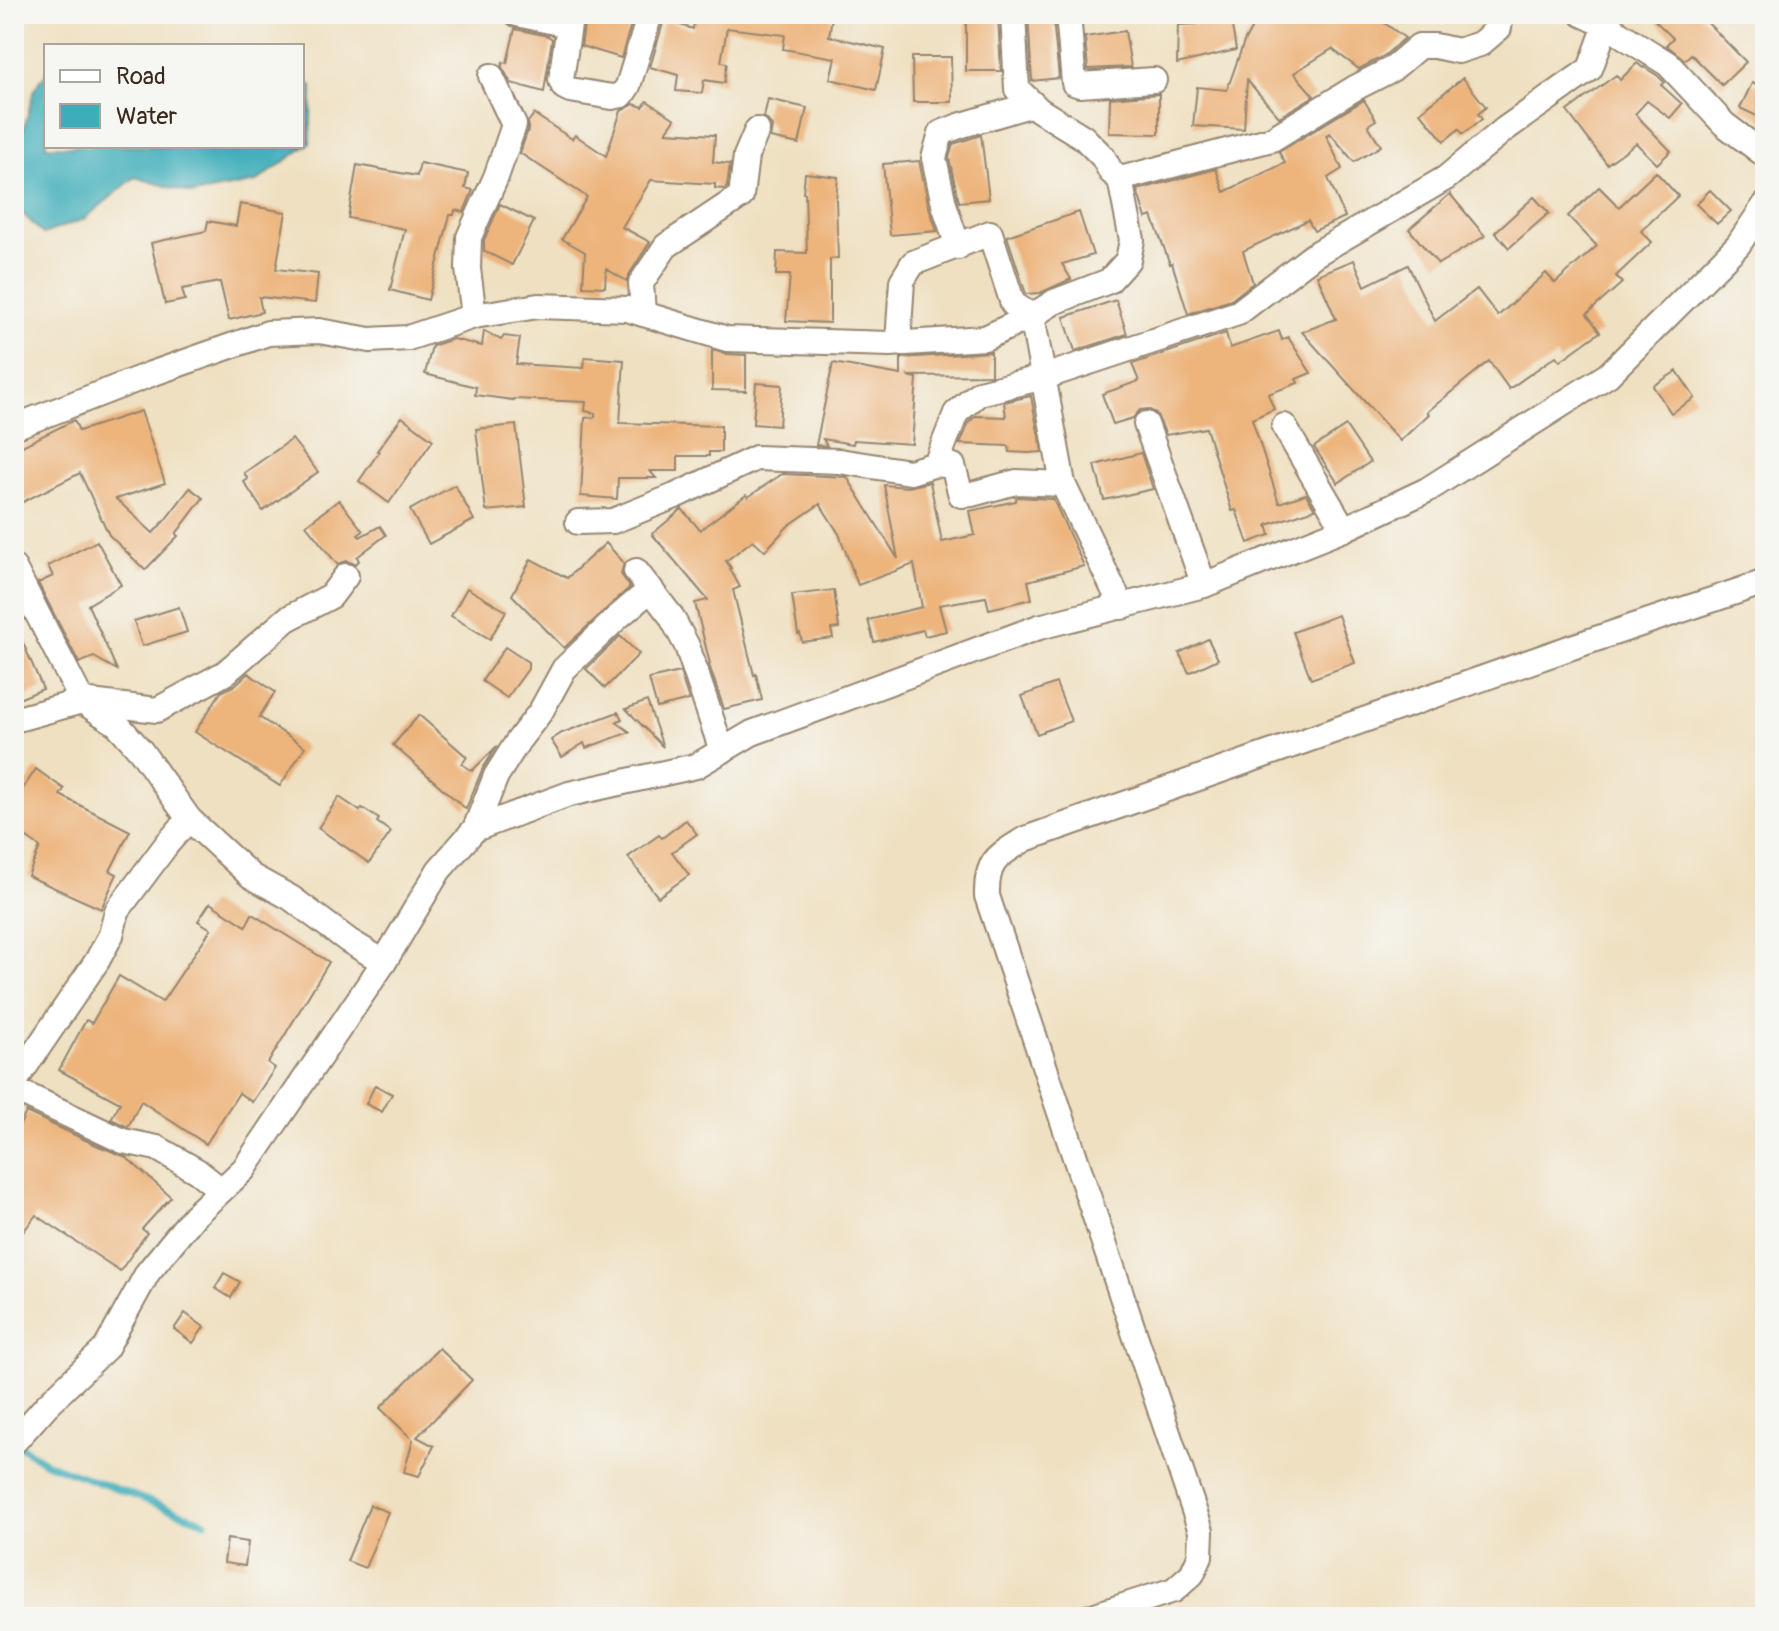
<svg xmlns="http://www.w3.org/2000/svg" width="1779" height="1631" font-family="Pangolin,sans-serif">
<rect width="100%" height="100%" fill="#f6f6f2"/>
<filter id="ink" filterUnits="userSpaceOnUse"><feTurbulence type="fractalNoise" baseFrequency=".0125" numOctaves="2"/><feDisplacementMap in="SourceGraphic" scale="16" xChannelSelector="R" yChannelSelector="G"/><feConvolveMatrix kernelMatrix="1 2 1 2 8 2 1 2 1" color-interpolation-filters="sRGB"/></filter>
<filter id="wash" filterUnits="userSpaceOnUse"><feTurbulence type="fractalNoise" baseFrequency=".006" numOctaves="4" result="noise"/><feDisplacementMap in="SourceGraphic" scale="32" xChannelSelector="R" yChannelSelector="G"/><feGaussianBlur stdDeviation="1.8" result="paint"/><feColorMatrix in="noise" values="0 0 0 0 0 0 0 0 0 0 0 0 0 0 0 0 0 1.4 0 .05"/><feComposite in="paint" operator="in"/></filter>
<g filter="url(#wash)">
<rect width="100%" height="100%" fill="#efe0c1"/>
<path fill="#3dadba" stroke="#3c6c6c" stroke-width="2" d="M46,73V146H302V80L312,86L310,143L256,182L193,194L135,177L84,219L43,234L14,205V132L24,129L34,90Z"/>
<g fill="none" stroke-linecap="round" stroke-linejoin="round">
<path stroke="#3dadba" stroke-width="7" d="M19,1445L46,1463L205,1522"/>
</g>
<g id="blocks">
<g fill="#edb47c">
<path d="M579,14H634L621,58L581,46L584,26L583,19Z"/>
<path d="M695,14H813L832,17L829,36L885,49L876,90L830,79L835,58L783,49L785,35L727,28L721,62L727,63L724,83L704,80L702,93L676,91L678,75L650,67L664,20L693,29Z"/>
<path d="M1028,14H1051V19H1053L1059,78L1032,81Z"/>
<path d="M1195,14H1230L1236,50L1177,64L1178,25L1197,24Z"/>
<path d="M1259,14H1372L1405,38L1384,56L1359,69L1332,49L1294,73L1314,96L1279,117L1247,80L1244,129L1193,126L1197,87L1227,90L1244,42Z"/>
<path d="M1648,14H1699L1746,62L1722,85L1691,54L1685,60L1666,45L1673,38Z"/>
<path d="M966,16H998L1001,71H966Z"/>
<path d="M515,29L548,36L552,39L544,92L511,83L502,67L503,62L507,63Z"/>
<path d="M1125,31L1131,67L1088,69L1085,37Z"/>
<path d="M912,57H951L952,102H913Z"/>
<path d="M1637,63L1643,68L1644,67L1658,76L1664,82L1661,85L1682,104L1670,118L1647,101L1635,114L1671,151L1657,164L1636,143L1607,164L1567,111L1616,75L1620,80Z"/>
<path d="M1463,78L1486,107L1478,114L1482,119L1463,134L1459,129L1444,141L1420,112Z"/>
<path d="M1752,83L1765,89V120L1740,108Z"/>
<path d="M1159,94V134L1109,133L1110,98Z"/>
<path d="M768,99L807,108L799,144L770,138L772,127L769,122L764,117Z"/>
<path d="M1364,100L1376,120L1368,125L1381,146L1354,162L1330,133L1326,135L1342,169L1328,178L1345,217L1314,231L1308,220L1243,251L1253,283L1231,300L1188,314L1172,263L1170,264L1152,216L1146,218L1137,190L1216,169L1224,192L1285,163L1279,152Z"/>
<path d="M647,101L675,119L666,132L715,135L713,162L730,164L727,187L724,189L715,188V184L651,180L622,227L650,242L629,275L627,281L606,269L605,287L583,286L585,252L562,239L587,197L520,153L528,130V122L534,114L572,139L575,135L606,156L621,111L634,104L643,107Z"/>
<path d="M981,135L989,199L959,202L949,158L953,144Z"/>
<path d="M919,161L929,207L937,231L890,235L883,164Z"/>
<path d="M420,163L468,173L465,188L473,190L464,212L455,210L454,215H450L428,300L390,290L405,229L348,218L357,165L417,176Z"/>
<path d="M1656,172L1678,196L1641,231L1652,242L1616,276L1622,283L1587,314L1600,332L1560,361L1556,356L1509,389L1489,361L1427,412L1429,414L1400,441L1302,332L1336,319L1317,275L1354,260L1365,286L1408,265L1435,321L1477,289L1498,316L1546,273L1555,283L1597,246L1568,216L1599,187L1619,207Z"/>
<path d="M805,173L838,177L836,200L838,258L830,259V323L786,321L790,275H776L777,252L807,253L805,193H803Z"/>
<path d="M1710,190L1731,211L1717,224L1696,204Z"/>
<path d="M1450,194L1485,236L1438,264L1409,229Z"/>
<path d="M1534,197L1549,213L1509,248L1495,232Z"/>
<path d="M240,204L286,212L276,269L318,274L315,303L259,297L262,312L229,320L220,282L182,289L185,300L165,304L151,243L206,231L208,221L236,226Z"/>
<path d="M500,204L534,221L512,265L484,251V240Z"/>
<path d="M1079,212L1093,255L1062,264L1071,279L1040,293L1026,294L1007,236Z"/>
<path d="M1116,300L1127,334L1075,351L1064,317Z"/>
<path d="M484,331L501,340L504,336L520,338L516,364L584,368L585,357L624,360L620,423L721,426V452H709V456H678V471H650L656,478H618L617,499L581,496L585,418L595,417V413L585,411L586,402L513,399V400L475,395L476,387L425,374L432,346L453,339L482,346Z"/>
<path d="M1279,331L1282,340L1288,337L1311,373L1296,379L1298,383L1268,394L1274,409L1252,419L1279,503L1306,494L1315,509L1267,525L1270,535L1248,543L1236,510L1232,511L1206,428L1166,435L1156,413L1148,409L1140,410L1133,418L1113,424L1102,394L1139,381L1132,364L1226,333L1230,348Z"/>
<path d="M712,350L726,354L746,355V391L712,390Z"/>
<path d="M991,352V375L907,376L917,378L912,444L854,440L853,444L823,439L827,446L816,445L833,363L901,375V358Z"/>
<path d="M1677,371L1695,398L1671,413L1653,386Z"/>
<path d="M756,383L782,385L779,426L753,424Z"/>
<path d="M1031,396L1042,452L1028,453L1010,452L1009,446L960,444L969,422L976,416L1006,417L1004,402Z"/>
<path d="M141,411L165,483L116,499L153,533L165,520L190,488L203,498L176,534L178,536L145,570L109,535L80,473L19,504L14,495V450L74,420L79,431Z"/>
<path d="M402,417L433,440L389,503L359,481L379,452L377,451Z"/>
<path d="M516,425L526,507L486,511L476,429Z"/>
<path d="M1346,426L1370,462L1338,483L1314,447Z"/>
<path d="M292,439L318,472L263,511L244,482L248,479L244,473Z"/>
<path d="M1141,453L1153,489L1104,500L1095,465Z"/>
<path d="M782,474L847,477L898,559L884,485L908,487L930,482L942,542L975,535L970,511L1016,501V498L1018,497L1053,499L1084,566L1028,581L1032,599L989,609L986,597L939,605L946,631L925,636L923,630L874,642L868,620L922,607L914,564L858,585L839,534L820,504L788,526L765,551L753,540L726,561L731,568L730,569L740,587L733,590L754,675L756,674L762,700L724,709L709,665L710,664L695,603L708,600L652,534L682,509L700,530L746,495L748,497Z"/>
<path d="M455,485L474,520L429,544L410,510Z"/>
<path d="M339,500L363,531L358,535L360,537L380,526L386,535L357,557L359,561L355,564L347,561L337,564L306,525Z"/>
<path d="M97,541L121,585L88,605L117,670L94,657L79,663L38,583L53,576L48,566Z"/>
<path d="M606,543L624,563L621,574L630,587L564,648L512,595L531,559L567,578Z"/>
<path d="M467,588L506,611L490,639L451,616Z"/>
<path d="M834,590L839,628L831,629L833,638L802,642L800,633L798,634L792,595Z"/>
<path d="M179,607L187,632L142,646L134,621Z"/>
<path d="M1338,615L1355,663L1311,679L1293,632Z"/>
<path d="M14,622L43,689L14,701Z"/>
<path d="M620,636L639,654L605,688L586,669Z"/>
<path d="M1208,639L1218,659L1189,673L1179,653Z"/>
<path d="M505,647L528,662V669L507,698L482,681Z"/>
<path d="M680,672L689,700L657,708L649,679Z"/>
<path d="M248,673L275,692L259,717L305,747L280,786L195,732L221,692L235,685Z"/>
<path d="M1056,683L1071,721L1037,734L1022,696Z"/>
<path d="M647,701L663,747L626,709Z"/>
<path d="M618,712L622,719L616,722L630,732L586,748L584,743L562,757L551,740L562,733Z"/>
<path d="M419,715L467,757L462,764L472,771L497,746L482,770L466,809L393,745Z"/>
<path d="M36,769L64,789L60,795L130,831L110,871L117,874L101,909L28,876L40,847L14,829V802Z"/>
<path d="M339,797L360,811L362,808L379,819L377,822L391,832L369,863L318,828Z"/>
<path d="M686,820L697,834L672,852L689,875L658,897L628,857L659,835L662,838Z"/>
<path d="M210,903L246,926L252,914L329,962L268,1063L275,1068L252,1102L239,1093L206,1144L141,1101L128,1127L111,1119L120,1103L59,1070L86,1020L92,1023L119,976L162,1002L211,929L198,921Z"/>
<path d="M375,1085L392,1094L382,1112L366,1104Z"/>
<path d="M26,1112L96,1145L126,1157L171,1197L142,1229L147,1233L120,1271L36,1215L14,1244V1137Z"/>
<path d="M224,1273L240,1282L231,1298L215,1288Z"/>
<path d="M185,1313L204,1327L193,1343L174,1329Z"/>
<path d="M439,1348L472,1380L417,1437L434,1446L419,1476L404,1472L413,1440L380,1408Z"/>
<path d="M370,1505L388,1512L365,1568L347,1561Z"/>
<path d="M227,1539L248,1542L245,1566L224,1563Z"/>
</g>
</g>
</g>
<g filter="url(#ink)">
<use href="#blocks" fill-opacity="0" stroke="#958570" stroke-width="2"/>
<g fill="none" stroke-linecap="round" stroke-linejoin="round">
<defs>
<g id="minor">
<path d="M517,14L569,25L561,80L564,87L570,90L612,97L622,95L628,86L650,14"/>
<path d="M1013,14L1017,89L1039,110L1083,137L1103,157L1111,172L1120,179L1272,139L1355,88L1392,69L1419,46H1435L1458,51L1480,44L1499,28L1501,14"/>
<path d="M1068,14L1074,83L1080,85L1154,80"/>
<path d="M1582,14L1606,25L1668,64L1724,124L1765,155"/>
<path d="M958,247L944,204L934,158L941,133L959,126L1033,104"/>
<path d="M643,314L641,283L666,246L741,196L746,156L757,130"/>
<path d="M474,316L468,269L469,237L496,177L514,125L491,76"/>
<path d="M898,343L902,281L913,263L990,233L1013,304L1032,316L1063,484L1122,607"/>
<path d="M1146,424L1204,585"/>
<path d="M1284,426L1344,529"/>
<path d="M14,427L151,374L268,333L319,331L370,340L408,338L474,316L538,306L627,309L727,339L890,344L985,338L1032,316L1054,302L1109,281L1128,260L1132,240L1120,179"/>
<path d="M936,464L956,413L979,393L1044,377L1238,313L1314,255L1446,178L1505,129L1590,69L1610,14"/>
<path d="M578,522L613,521L675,496L756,458L839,461L910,472L936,464L953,466L961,495L972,494L1016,482L1063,484"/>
<path d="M14,568L82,701L157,710L225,673L287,619L331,596L346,576"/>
<path d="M636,571L671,616L687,646L722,751"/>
<path d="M14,720L82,701L117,724L141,751L189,819L251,876L291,898L349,941L384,962"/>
<path d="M475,829L496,776L518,741L541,711L564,669L618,617L651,589"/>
<path d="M14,1083L97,961L111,935L117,911L167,844L189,819"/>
<path d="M14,1093L28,1096L123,1141L157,1148L197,1171L221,1190"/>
<path d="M14,1442L47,1405L106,1348L148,1272L194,1216L244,1169L384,962L439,870L475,829L569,794L696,766L752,733L1039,627L1204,585L1344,529L1427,490L1608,375L1738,245L1765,205"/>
<path d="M1089,1617L1174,1590L1192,1574L1200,1556L1201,1531L987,896C986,860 998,856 1025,839L1569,648L1765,582"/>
</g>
</defs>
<use href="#minor" stroke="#958570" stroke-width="28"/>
<use href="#minor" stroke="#fff" stroke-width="24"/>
</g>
</g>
<rect width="1779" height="1631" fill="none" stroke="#f6f6f2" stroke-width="48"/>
<rect x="44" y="44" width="260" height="104" fill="#f6f6f2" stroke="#aba49d" stroke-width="2"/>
<rect x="60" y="70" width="40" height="12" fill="#ffffff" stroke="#aba49d" stroke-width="2"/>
<text x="116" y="84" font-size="24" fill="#3b2a1e">Road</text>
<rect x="60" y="104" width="40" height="24" fill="#3dadba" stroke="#aba49d" stroke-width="2"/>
<text x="116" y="124" font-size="24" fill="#3b2a1e">Water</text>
</svg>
